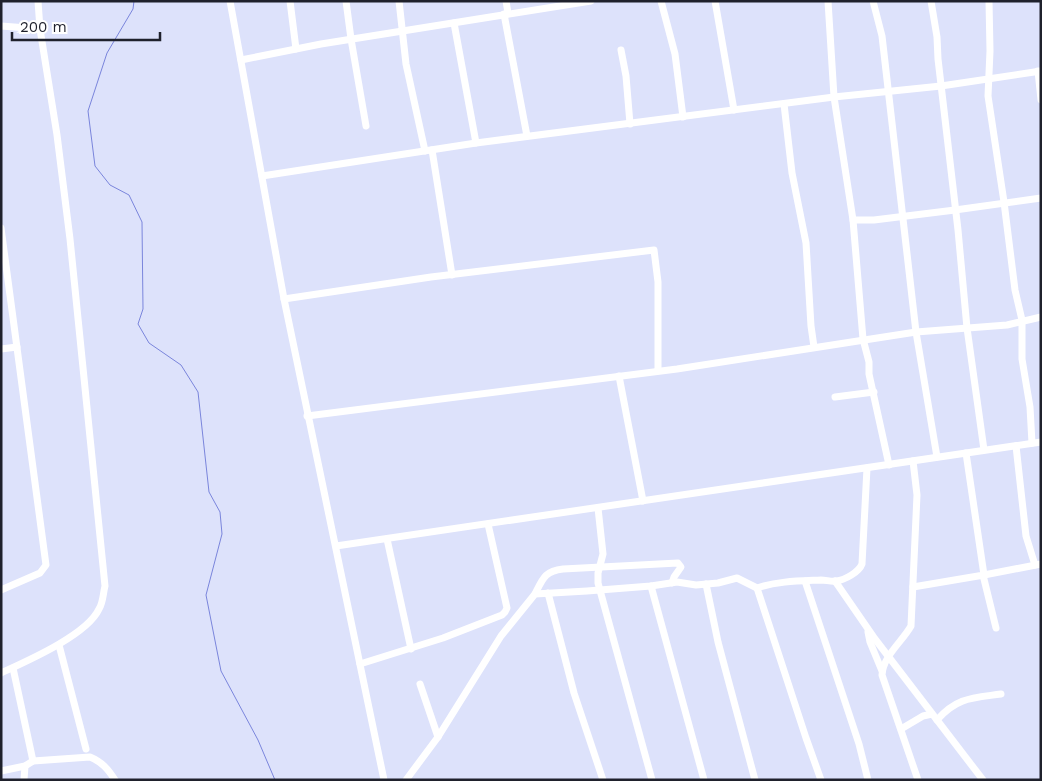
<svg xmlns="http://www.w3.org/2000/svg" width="1042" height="781" font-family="'Work Sans',sans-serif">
<rect width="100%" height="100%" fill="#dde2fb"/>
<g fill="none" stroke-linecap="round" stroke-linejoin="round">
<path stroke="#7a85dc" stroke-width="1" d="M134,1L133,9L107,53L88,111L95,166L110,185L129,195L142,222L143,309L138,324L149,343L181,365L198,392L209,492L220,512L222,534L206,595L221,671L258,740L275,780"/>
<g stroke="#fff" stroke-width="7">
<path d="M230,1L284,299L384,780"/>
<path d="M290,1L296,49"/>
<path d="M346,1L351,39L366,126"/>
<path d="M399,1L406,64L425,151"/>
<path d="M506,1L508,13"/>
<path d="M661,1L675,54L683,117"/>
<path d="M715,1L734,110"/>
<path d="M873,1L882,36L916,332L937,457"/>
<path d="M931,1L937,37L938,59L958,230L967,328L984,450"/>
<path d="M989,1L990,51L988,96L1004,202L1015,290L1022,320V359L1030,407L1032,443"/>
<path d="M504,14L527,136"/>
<path d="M454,23L476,143"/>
<path d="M1,26L40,29"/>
<path d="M621,50L626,76L630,124"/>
<path d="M241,60L321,44L591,1"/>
<path d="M1038,71L1041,100"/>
<path d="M784,104L792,173L806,243L811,326L814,347"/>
<path d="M432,150L452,275"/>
<path d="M262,176L476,143L834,97L828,1"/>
<path d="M853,220H874L955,210L1041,198"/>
<path d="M1,228L46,565L40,573L1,590"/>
<path d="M284,299L431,277L654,250L658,282V370"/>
<path d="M1,349L17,347"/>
<path d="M619,376L643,501"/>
<path d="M835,397L874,392"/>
<path d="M307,416L677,369L916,332L1007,325L1041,317"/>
<path d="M1016,446L1026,536L1035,565"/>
<path d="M913,461L917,495L911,626C902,642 883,656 882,675L918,780"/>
<path d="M889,465L869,374V362L863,339L853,220L834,97L941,86L1041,71"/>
<path d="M598,508L603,554L598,573V583L652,780"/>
<path d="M387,539L411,649"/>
<path d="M336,546L1041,442"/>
<path d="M983,575L996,628"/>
<path d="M984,575L1041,564"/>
<path d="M805,581L859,744L868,780"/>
<path d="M835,581L875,639L983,780"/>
<path d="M706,584L718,642L755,780"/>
<path d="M651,586L704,780"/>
<path d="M913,587L984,575L966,453"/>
<path d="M757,588L806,738L821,780"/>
<path d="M548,593L574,693L603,780"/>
<path d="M535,594C543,578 545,571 563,569L678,563L681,567L674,577L672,583"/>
<path d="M868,632L870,642L882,671"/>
<path d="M59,645L86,749"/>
<path d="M360,664L443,638L502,615L505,612L507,608L488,524"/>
<path d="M13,668L33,761"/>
<path d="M1,673C27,661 87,635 99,609C103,603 103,594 105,586L70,239L57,135L40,29L38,1"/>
<path d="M420,684L438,737"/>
<path d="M937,720C957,697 973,698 1001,694"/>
<path d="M901,729L923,716L932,714"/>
<path d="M1,771L25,766L33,761L90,757C102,762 108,769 115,780"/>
<path d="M24,780L25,766"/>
<path d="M406,780L438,737L501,636L535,594L587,591L651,586L677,582L696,585L718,583L737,578L757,588C778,581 799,581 821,580C826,580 832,582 836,581C845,580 859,572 862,564L867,468"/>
</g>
</g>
<rect width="1042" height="781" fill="none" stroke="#1f212c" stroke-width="5"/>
<path d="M12 32v8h148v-8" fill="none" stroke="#1f212c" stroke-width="2.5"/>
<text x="20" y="32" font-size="15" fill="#1f212c" stroke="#ffffff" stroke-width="4" paint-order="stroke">200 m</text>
</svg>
